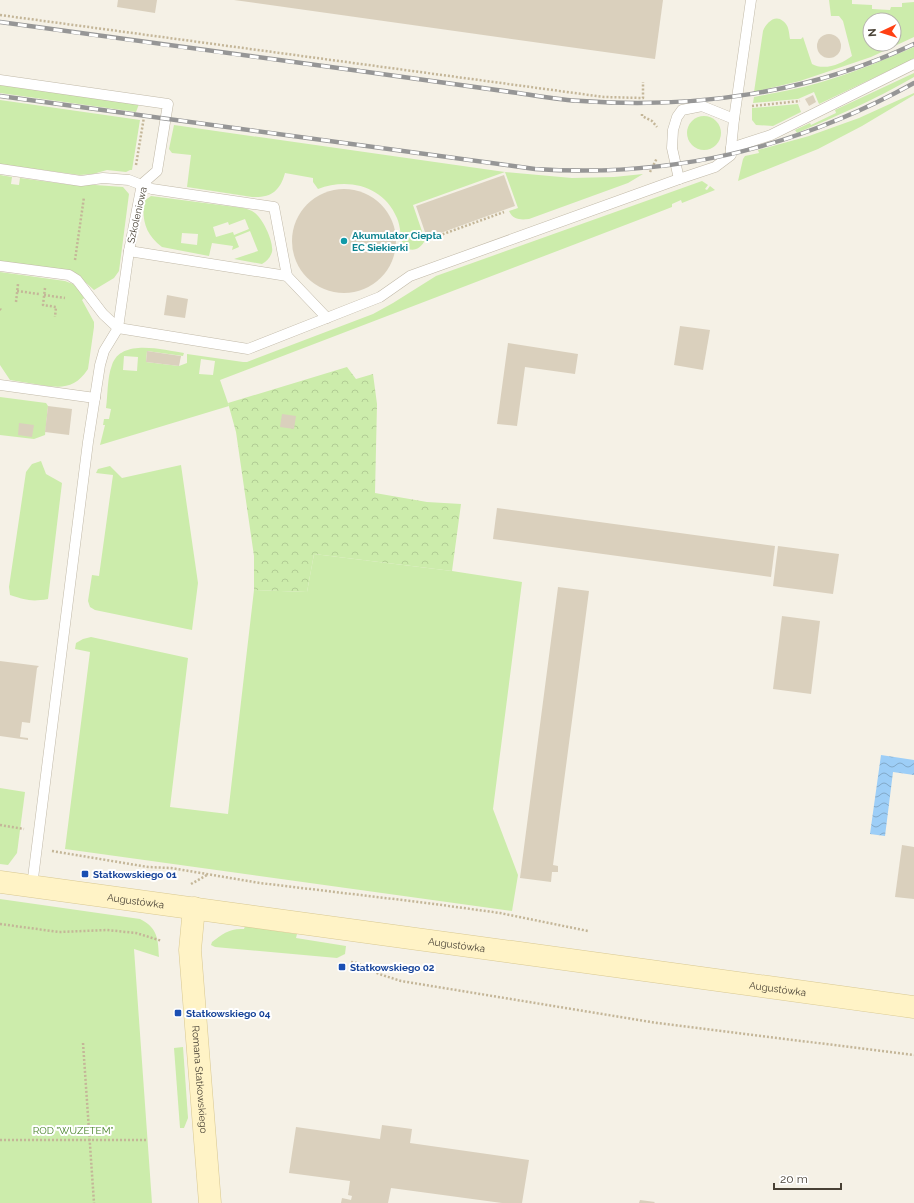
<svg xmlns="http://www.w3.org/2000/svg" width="914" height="1203" font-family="Raleway,sans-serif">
<defs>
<pattern id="forest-crowns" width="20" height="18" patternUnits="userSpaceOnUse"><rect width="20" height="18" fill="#ccecab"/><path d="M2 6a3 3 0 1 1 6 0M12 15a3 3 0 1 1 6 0" fill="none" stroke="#b1cc94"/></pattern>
<pattern id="water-waves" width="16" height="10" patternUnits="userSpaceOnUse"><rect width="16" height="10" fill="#9dcef7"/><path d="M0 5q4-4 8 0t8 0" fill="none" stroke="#82a9c9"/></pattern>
</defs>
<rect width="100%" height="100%" fill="#f5f1e6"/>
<g fill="#ccecab" fill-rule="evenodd">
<path d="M829,0H852V4L872,5V9L890,10L891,7H902V3L914,2V37L871,57L800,81L754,92L763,31C766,23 775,14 783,21C789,25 789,33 790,39H801L803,37L812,64C824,71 842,64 852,56L843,21L839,16H831ZM870,20H894V44H870Z"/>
<path d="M914,47V58L909,61L819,104L814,92L798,99L753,103L754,97C779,92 804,88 828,80C858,71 886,59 914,47Z"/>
<path d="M914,73V77C876,99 837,116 797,133L795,130L810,123L811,125L836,113L835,110Z"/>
<path d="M0,85L139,104L136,112L0,93Z"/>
<path d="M914,93V95L862,126L818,149L738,181L743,159L745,156L759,153L758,150L809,136L859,118Z"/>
<path d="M0,100L140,120L132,170H130L126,172L107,170L93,174L79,175L0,164Z"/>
<path d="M798,104L801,112L773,126L756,125L752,120V108Z"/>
<circle cx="704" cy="133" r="17"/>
<path d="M174,125L505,172L572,178L614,177L643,174L628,183L529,219C521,220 513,220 509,211L518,208L505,172L413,205L425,240C421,249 411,254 403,245C400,237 401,227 397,218C384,186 348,177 318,189L313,182V178L285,173C280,191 271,198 252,197L187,187L191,155L172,153L169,149Z"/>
<path d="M0,175L12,177L11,184L19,185L20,178L72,185H95L123,187L129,194L119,271L114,278L94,290L73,271L0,261Z"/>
<path d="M702,181L708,185L705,189L707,190L710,186L715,190L682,203L681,200L672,204V207L654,214L220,380L229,406L100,445L105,425H103L104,419H109L111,409L106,408C108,394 107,378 112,365C121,338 163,350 184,353L183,356L147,351L146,362L179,366L187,363V354L243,362H247L373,314L393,303L436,276ZM124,356L138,357L137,371L123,370ZM201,359L215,361L213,375L199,374Z"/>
<path d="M151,196L243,208C247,209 251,210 255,213C263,219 274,242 272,252C270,258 267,261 262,264L234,259L258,251L250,231L235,237L239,247L232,250L233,246L212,243L209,256L162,247C145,234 142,220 144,201ZM245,219L249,229L234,235L233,232L216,237L213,227L228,222L229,225ZM182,233L198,234L197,245L181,243Z"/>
<path d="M0,272L65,281L73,284L85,297L82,300L94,322V327L88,369C75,389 61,388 41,385C31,383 20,382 10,380L0,365Z"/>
<path d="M0,397L46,403L48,406L45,435L34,439L0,435Z"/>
<path d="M41,461L46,474L62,483L48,599C31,602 26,600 10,595L9,587L26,472L32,464Z"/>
<path d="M181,465L198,583L192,630L95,610L90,607L88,601L92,575L99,576L113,475L96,473L98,469L110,466L122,478Z"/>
<path d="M314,554L452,571L522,582L493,809L518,875L512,911L65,849L90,652L75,649L76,643L83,639L91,637L188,658L170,807L228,814L254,590L307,592Z"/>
<path d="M0,788L25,792L17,853L8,865L0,864Z"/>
<path d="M0,899L140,919C158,928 158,939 159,957L134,949L152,1203H0Z"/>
<path d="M245,926L297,934L296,938L346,946L345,954L337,958L215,947L211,945L212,942C222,934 230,928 244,929Z"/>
<path d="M183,1047L188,1118L184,1128H180L174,1048Z"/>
</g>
<path fill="url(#forest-crowns)" d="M347,367L356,379L373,374L377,404L375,493L427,502L461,504L452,571L314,554L307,592L254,590V556L236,432L228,403Z"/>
<path fill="url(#water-waves)" d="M881,755L914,760V775L893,772L885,836L870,834Z"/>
<g fill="#dad0bd">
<path d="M118,0H157L155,13L117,7Z"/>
<path d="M234,0H663L655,59Z"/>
<circle cx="829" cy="46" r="12"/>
<path d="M813,95L816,102L809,106L805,99Z"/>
<path d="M504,175L515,206L427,238L416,206Z"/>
<circle cx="344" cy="241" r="52"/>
<path d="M167,295L188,299L185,318L164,315Z"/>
<path d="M680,326L710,330L703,370L674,365Z"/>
<path d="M508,343L578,354L575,374L525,367L517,426L497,424Z"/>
<path d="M147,351L181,356L179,366L146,362Z"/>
<path d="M48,406L72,409L69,435L45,432Z"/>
<path d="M282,414L296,416L294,429L280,427Z"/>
<path d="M19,423L34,425L32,437L18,435Z"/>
<path d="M497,508L775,546L771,577L493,539Z"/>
<path d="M778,546L839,554L833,594L773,586Z"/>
<path d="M558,587L589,591L553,865L558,866V872H552L551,882L520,878Z"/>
<path d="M782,616L820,621L811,694L773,689Z"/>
<path d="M0,661L39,666L37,668L30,723L22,722L20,737L28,738V740L0,736Z"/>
<path d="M902,845L914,847V899L895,897Z"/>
<path d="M382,1125L412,1129L410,1143L529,1160L522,1203H502L391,1188L388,1203H341L342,1198L351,1200L352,1196L348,1195L350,1181L289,1173L296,1127L380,1139Z"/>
<path d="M640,1200L655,1202L654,1203H639Z"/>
</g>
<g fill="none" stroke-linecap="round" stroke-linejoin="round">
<defs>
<g id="lane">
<path d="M0,80L168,104L157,171L142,184L129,251L118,328L104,351L100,365L88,442L32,886"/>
<path d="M734,119L751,0"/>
<path d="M0,169L81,181L103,178L129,180L152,189L274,207L287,276"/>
<path d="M679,179L672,148L673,130L677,117L682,110L702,106L734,119L731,148"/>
<path d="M129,251L287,276L327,318"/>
<path d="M0,266L69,275L77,280L103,314L118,328L248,349L380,297L410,276L679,179L715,167L731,155V148L771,135L914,64"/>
<path d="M0,385L95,398"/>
</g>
<g id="secondary">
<path id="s1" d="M0,882L914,1007"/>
<path id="s2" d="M194,908L190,950L210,1203"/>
</g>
</defs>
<use href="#lane" stroke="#c1b9a8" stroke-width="11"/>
<use href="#secondary" stroke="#d8c892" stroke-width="23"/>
<g stroke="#c4b698" stroke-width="2.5" stroke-dasharray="2 2" stroke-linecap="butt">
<path d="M0,15L604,97L643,98V82"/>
<path d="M752,106L800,101"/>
<path d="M642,114V116L652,121L657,127"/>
<path d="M136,165L144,117"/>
<path d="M650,172L657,158"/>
<path d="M435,237L504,212"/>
<path d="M75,260L84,197"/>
<path d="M45,288L43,305L56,307L55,317"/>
<path d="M17,291L39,294"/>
<path d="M44,295L65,298"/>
<path d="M16,302L18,284"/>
<path d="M0,309L1,310"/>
<path d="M0,825L24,829"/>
<path d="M52,851L148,867L171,868L260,883L427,903L500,913L588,931"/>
<path d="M191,884L207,875"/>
<path d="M0,924L59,932L107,930L136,933L162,941"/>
<path d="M351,962L357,963L379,974L401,981L657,1023L914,1055"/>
<path d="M83,1043L94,1203"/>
<path d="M0,1140H148"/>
</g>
<use href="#lane" stroke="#fff" stroke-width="10"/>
<use href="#secondary" stroke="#fff3c6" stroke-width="22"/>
<defs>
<g id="rail">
<path d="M0,22C120,39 240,55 360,71C413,78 465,86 518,93C539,96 561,100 582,101C695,109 811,93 914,44"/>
<path d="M0,96L535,169C671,178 795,149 914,83"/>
</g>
</defs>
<use href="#rail" stroke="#969696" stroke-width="4.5"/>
<use href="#rail" stroke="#fff" stroke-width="3" stroke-dasharray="9" stroke-linecap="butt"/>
</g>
<circle fill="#0f9aa8" stroke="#fff" stroke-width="1.5" cx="344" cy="241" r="4"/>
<g fill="#1a4fb4" stroke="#fff" stroke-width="1.5">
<rect x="81" y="870" width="8" height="8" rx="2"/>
<rect x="338" y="963" width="8" height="8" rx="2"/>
<rect x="174" y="1009" width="8" height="8" rx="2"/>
</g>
<g text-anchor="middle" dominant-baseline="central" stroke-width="4" stroke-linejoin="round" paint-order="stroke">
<g font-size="10" fill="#484135" stroke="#fff">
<text transform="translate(137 215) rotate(-77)">Szkoleniowa</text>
<text stroke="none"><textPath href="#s1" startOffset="137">Augustówka</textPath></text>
<text stroke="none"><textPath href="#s1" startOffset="461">Augustówka</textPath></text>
<text stroke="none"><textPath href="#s1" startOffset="785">Augustówka</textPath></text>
<text stroke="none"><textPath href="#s2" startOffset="172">Romana Statkowskiego</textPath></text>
</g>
<g font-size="10" font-weight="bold" fill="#0d838f" stroke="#fff" text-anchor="start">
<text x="352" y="235">Akumulator Ciepła<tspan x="352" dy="12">EC Siekierki</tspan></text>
</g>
<g font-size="10" font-weight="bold" fill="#164399" stroke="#fff" text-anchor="start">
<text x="93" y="874">Statkowskiego 01</text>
<text x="350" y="967">Statkowskiego 02</text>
<text x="186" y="1013">Statkowskiego 04</text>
</g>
<g font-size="10" fill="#427f22" stroke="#fff">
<text x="73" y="1130">ROD "WUZETEM"</text>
</g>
</g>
<g transform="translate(882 32) rotate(266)"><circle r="19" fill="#ffffff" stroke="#b6b3ae"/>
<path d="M0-3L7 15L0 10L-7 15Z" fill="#ff4013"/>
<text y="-6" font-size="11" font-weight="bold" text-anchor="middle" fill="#484135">N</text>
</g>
<path d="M774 1183v6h67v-6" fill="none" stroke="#484135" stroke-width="2"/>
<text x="780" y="1183" font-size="12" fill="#484135" stroke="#ffffff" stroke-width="3" paint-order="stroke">20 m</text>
</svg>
